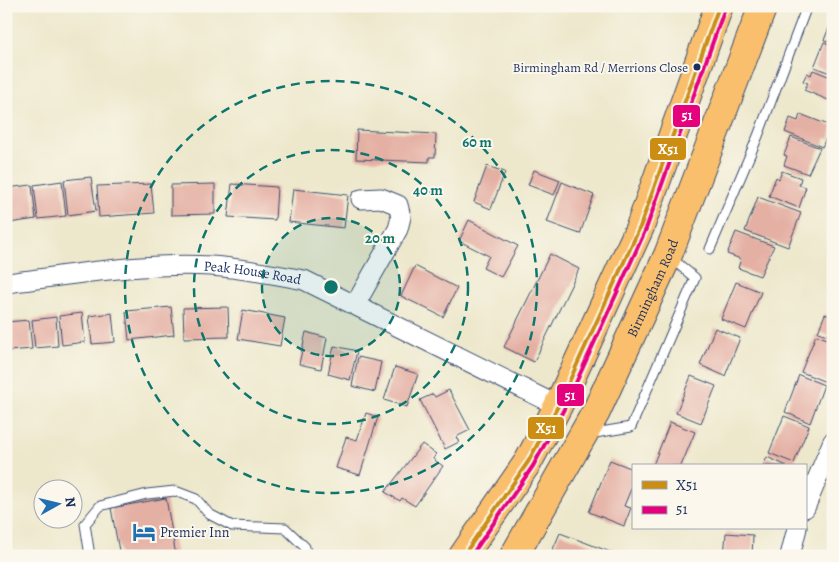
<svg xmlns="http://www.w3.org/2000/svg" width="839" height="562" font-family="Alegreya,serif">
<rect width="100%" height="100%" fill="#fbf7ec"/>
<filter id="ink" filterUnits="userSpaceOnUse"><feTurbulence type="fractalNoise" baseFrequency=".02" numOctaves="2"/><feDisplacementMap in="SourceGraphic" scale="10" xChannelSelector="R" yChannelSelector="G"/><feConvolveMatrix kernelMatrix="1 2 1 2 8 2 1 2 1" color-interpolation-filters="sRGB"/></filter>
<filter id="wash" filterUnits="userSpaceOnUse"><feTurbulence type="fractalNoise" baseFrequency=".0096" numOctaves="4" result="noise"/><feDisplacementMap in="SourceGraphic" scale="20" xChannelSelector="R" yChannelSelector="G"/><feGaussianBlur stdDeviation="1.12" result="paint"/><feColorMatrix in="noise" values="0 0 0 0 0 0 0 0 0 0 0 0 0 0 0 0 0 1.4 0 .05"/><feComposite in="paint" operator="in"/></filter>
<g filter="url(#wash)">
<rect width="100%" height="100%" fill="#ede8cc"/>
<g id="blocks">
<g fill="#e5b0a4">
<path d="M831,23L833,24V44L824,40Z"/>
<path d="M824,42L833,46V74L814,67Z"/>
<path d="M813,70L833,78V102L804,90L808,83L803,81L807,73L811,75Z"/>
<path d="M800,114L831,126L833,122L830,139L826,138L822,147L785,132L790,118L798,121Z"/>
<path d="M357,130L436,134L435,157H429V162L356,159Z"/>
<path d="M791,137L820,148L808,174L784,165L787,156L784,155Z"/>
<path d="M487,166L505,172L491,209L474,202Z"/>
<path d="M534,170L560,180L554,195L528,185Z"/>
<path d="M782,171L801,178L799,185L806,187L799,208L769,196L776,177L779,179Z"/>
<path d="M91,177L96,211L68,215L64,180Z"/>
<path d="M62,181L66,216L38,219L34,185Z"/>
<path d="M562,182L594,195L580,234L547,222Z"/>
<path d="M151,184L154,213L99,217L97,186Z"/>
<path d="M215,184V214L171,215V185Z"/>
<path d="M232,184L277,187L275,220L228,217Z"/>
<path d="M32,185L36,219L9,223L6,188Z"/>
<path d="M293,189L348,195L344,228L289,222Z"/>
<path d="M758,197L801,213L788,247L745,231Z"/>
<path d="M469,220L518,246L501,277L483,268L489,256L459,241Z"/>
<path d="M736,232L774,246L760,276L738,268L741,259L727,254Z"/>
<path d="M550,254L579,269L534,362L504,347Z"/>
<path d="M415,266L457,288L443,317L401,296Z"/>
<path d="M736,282L761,292L746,329L721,319Z"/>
<path d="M171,307L174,335L129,340L126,311Z"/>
<path d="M228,307L229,337L184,338L183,308Z"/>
<path d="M243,310L285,318L280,346L238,339Z"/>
<path d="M82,313L85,342L62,345L59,316Z"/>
<path d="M112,313L115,342L92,344L89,316Z"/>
<path d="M825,314L833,317V337L818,332Z"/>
<path d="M56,317L58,346L35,348L32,320Z"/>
<path d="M29,320L32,349L9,351L6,322Z"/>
<path d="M715,328L740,338L725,376L700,365Z"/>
<path d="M306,332L327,338L321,369L299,364Z"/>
<path d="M816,335L833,341V365L826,382L801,372Z"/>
<path d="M334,346L357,351L350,380L328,374Z"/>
<path d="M358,357L381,362L375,392L352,386Z"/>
<path d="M395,367L418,374L407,407L384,400Z"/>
<path d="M799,375L824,385L810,423L785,412Z"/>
<path d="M691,376L716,386L701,423L676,413Z"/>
<path d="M449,390L470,430L456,437L459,442L445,449L420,400L433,394L435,397Z"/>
<path d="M366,413L378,417L360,475L336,468L346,437L357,440Z"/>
<path d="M784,416L809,426L794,463L769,453Z"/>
<path d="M670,422L695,432L681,466H656L653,465Z"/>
<path d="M422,444L436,454L433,459L443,466L415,506L402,498L400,501L385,492Z"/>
<path d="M767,457L787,466H763Z"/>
<path d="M610,460L633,469V484L624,506L631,508L624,526L589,512Z"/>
<path d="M166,498L176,556H120L111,508Z"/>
<path d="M560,533L621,556H550Z"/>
<path d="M726,533L753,535L752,556H724Z"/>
</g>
</g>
</g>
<g filter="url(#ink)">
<use href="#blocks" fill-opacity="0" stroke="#3a4b6e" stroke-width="1"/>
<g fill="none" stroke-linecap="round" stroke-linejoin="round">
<defs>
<g id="service">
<path d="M710,249L758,136L807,6"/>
<path d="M589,434L631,427L695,278L670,257"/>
<path d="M90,556L85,524L100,506L147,494L175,491L196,499L209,514L232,526L285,528L305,547L306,556"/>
</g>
<g id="minor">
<path id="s1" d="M6,283C73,275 143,262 211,266C242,268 273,274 304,280L558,406"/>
<path d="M355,305L398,229L401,217L398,205L381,198L361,199"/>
<path d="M805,508L833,441"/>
<path d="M790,556L797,528"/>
</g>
<g id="trunk">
<path d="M463,556L528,462L558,406L640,227L719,6"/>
<path id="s2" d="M514,556L596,412L668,255L763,6"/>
</g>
</defs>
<use href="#service" stroke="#3a4b6e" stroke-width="11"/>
<use href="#minor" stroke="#3a4b6e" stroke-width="21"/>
<use href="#trunk" stroke="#3a4b6e" stroke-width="30"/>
<use href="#service" stroke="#fff" stroke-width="9"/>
<use href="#minor" stroke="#fff" stroke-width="19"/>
<use href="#trunk" stroke="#f9bf6d" stroke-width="28"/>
<defs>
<path id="bus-1" d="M463,556L528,462L558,406L640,227L719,6"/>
<path id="bus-2" d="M471,556L533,466L564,409L646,229L725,8"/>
</defs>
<use href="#bus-1" stroke="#fbf7ec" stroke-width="8"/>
<use href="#bus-2" stroke="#fbf7ec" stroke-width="8"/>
<use href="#bus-1" stroke="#cb8e13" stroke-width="4"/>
<use href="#bus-2" stroke="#e5007d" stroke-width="4"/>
</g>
</g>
<circle cx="331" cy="287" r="69" fill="#0f766e" fill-opacity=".12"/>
<g fill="none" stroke="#0f766e" stroke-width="2.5" stroke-dasharray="9 6">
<circle cx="331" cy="287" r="69"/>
<circle cx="331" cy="287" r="137"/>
<circle cx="331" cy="287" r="206"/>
</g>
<defs>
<symbol id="hotel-bare" viewBox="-9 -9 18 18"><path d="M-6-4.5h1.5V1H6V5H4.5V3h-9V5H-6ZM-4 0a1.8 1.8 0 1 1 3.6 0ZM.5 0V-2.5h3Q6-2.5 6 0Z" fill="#1f6fb2" stroke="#fbf7ec" stroke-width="2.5" paint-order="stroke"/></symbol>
</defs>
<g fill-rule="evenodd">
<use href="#hotel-bare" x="128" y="516" width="32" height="32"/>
</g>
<circle fill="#1b2f5e" stroke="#fbf7ec" stroke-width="2" cx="697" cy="67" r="4.5"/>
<g text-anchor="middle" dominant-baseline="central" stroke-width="4" stroke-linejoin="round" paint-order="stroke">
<g font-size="13" fill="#1b2f5e" stroke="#fbf7ec" text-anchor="end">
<text x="688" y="67">Birmingham Rd / Merrions Close</text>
</g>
<g font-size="14" fill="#1b2f5e" stroke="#fbf7ec">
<text stroke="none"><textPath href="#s1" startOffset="248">Peak House Road</textPath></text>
<text stroke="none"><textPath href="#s2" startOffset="302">Birmingham Road</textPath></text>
</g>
<g font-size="14" fill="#1b2f5e" stroke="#fbf7ec" text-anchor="start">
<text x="160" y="532">Premier Inn</text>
</g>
</g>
<circle cx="331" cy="287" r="8" fill="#0f766e" stroke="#fbf7ec" stroke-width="2.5"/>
<g font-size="15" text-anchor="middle" font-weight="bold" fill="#0f766e" stroke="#fbf7ec" stroke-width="4" stroke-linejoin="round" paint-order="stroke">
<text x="477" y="147">60 m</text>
<text x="428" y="195">40 m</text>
<text x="380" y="243">20 m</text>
</g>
<g stroke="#fbf7ec" stroke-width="2">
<rect x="672" y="104" width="29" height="24" rx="5" fill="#e5007d"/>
<rect x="649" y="137" width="38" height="24" rx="5" fill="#cb8e13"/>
<rect x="556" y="383" width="29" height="24" rx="5" fill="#e5007d"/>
<rect x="527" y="416" width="38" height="24" rx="5" fill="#cb8e13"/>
</g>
<g font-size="14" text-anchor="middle" font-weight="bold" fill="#fff">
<text x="687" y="120">51</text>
<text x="668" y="154">X51</text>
<text x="570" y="400">51</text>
<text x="546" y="433">X51</text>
</g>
<rect width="839" height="562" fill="none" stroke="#fbf7ec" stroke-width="25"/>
<rect x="632" y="464" width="175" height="65" fill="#fbf7ec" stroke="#a1a7b3"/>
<rect x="642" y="481" width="25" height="8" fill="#cb8e13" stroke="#a1a7b3"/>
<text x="676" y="490" font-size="15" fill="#1b2f5e">X51</text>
<rect x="642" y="506" width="25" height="8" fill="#e5007d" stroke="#a1a7b3"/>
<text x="676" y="514" font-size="15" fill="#1b2f5e">51</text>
<g transform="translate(58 504) rotate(82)"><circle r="24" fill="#fbf7ec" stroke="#a1a7b3"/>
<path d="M0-4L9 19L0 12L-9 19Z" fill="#1f6fb2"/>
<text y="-8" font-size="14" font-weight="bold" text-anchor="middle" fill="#1b2f5e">N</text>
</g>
</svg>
